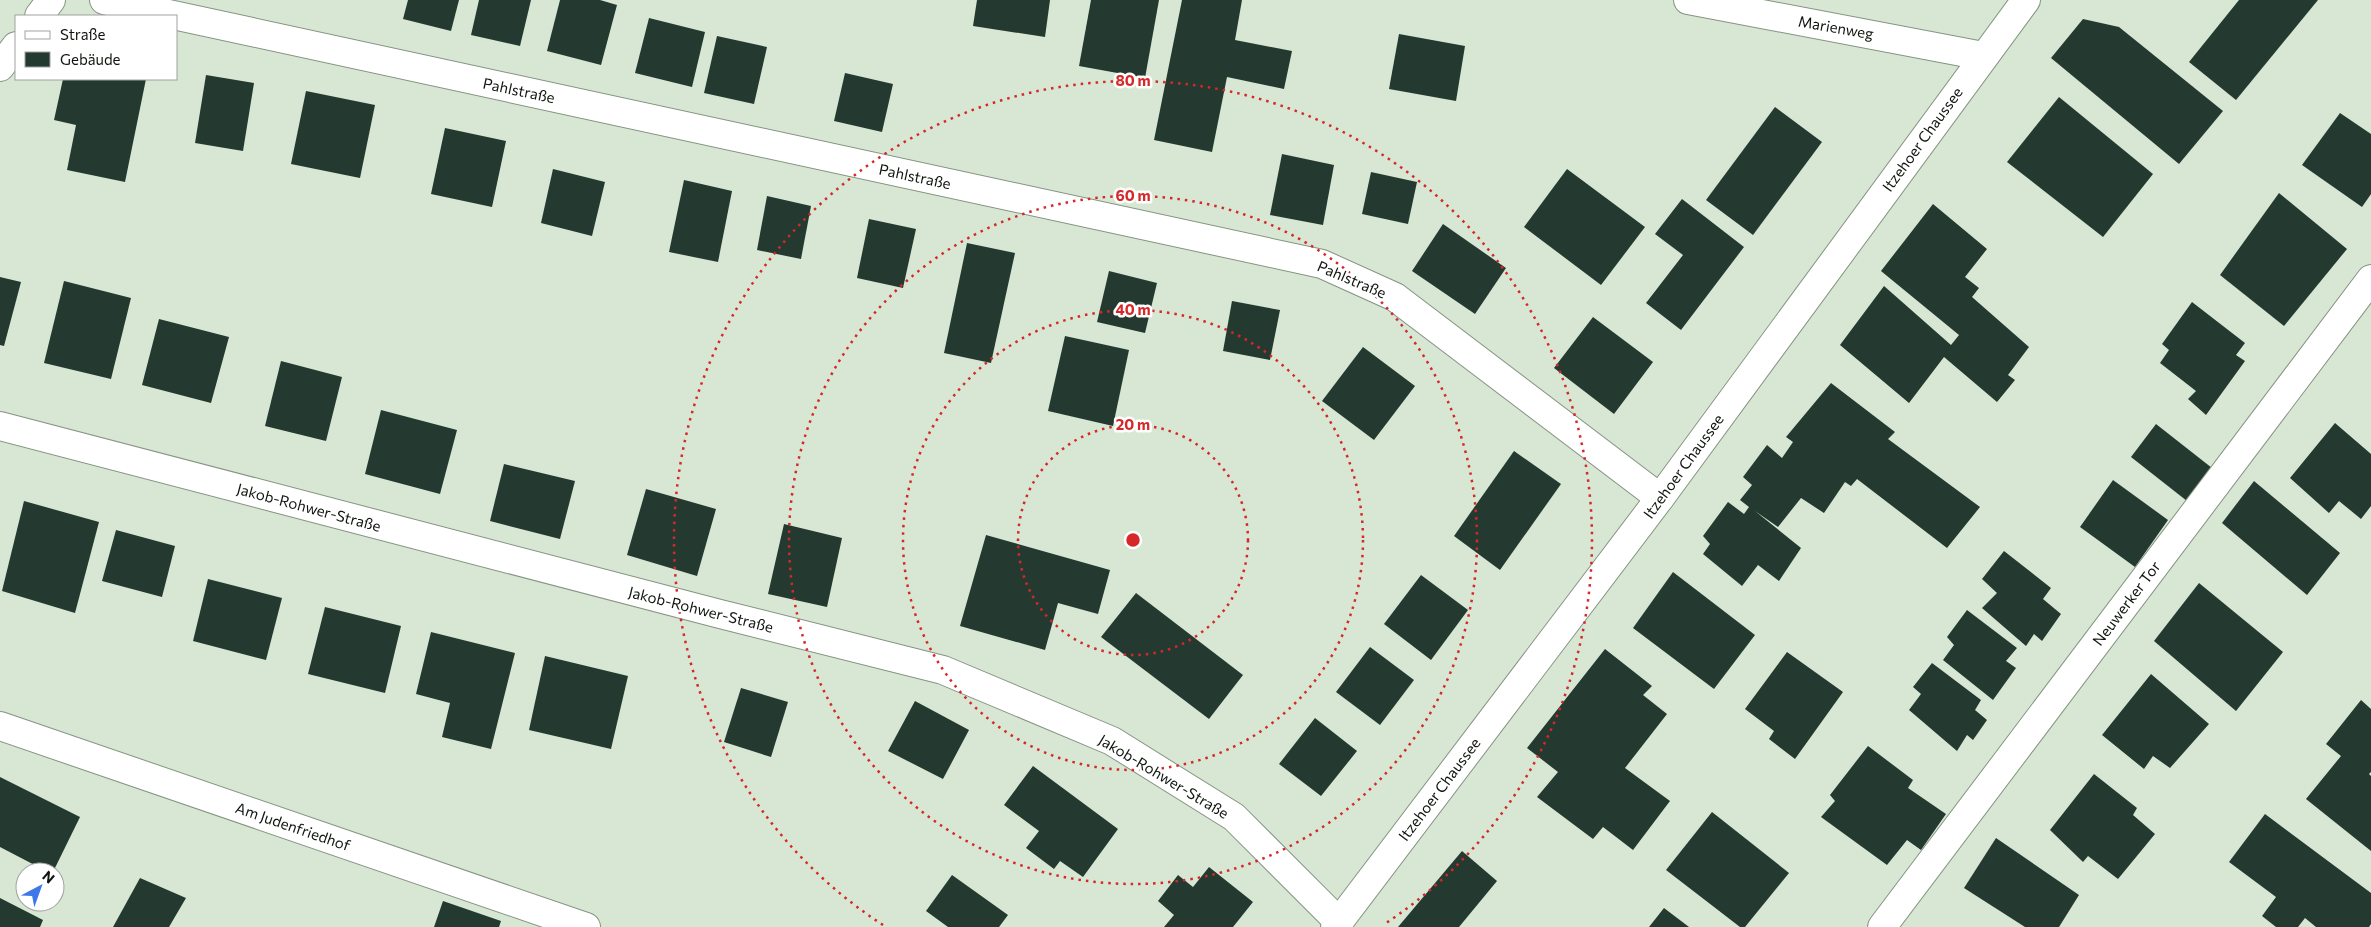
<svg xmlns="http://www.w3.org/2000/svg" width="2371" height="927" font-family="Commissioner,sans-serif">
<rect width="100%" height="100%" fill="#d7e7d3"/>
<g fill="#243a30">
<path d="M408,0H459L451,31L403,19Z"/>
<path d="M479,0H531L520,46L471,35Z"/>
<path d="M560,0H600L617,5L601,65L547,51Z"/>
<path d="M977,0H1050L1045,37L973,26Z"/>
<path d="M1091,0H1159L1145,78L1079,66Z"/>
<path d="M1182,0H1242L1235,40L1292,51L1284,89L1227,77L1212,152L1154,140Z"/>
<path d="M2239,0H2318L2236,100L2189,62Z"/>
<path d="M649,18L705,32L692,87L635,73Z"/>
<path d="M2083,19L2119,27L2223,111L2179,164L2051,58Z"/>
<path d="M1399,34L1465,46L1456,101L1389,89Z"/>
<path d="M717,36L767,47L754,104L704,93Z"/>
<path d="M845,73L893,84L882,132L834,121Z"/>
<path d="M206,75L254,83L243,151L195,143Z"/>
<path d="M63,79H146L125,182L67,170L76,125L54,120Z"/>
<path d="M306,91L375,105L360,178L291,164Z"/>
<path d="M2059,97L2153,174L2103,237L2007,162Z"/>
<path d="M1775,107L1822,142L1753,235L1706,200Z"/>
<path d="M2340,113L2371,134V194L2362,207L2302,165Z"/>
<path d="M445,128L506,141L492,207L431,194Z"/>
<path d="M1282,154L1334,165L1323,225L1270,215Z"/>
<path d="M553,169L605,182L592,236L541,223Z"/>
<path d="M1567,169L1645,227L1601,285L1524,227Z"/>
<path d="M1371,172L1417,182L1408,224L1362,214Z"/>
<path d="M684,180L732,191L718,262L669,252Z"/>
<path d="M2279,193L2347,249L2284,326L2220,275Z"/>
<path d="M767,196L811,206L801,259L757,250Z"/>
<path d="M1682,199L1744,247L1681,330L1646,303L1683,255L1655,234Z"/>
<path d="M1933,204L1987,249L1965,277L1979,288L1972,297L2029,347L2008,375L2015,380L1997,402L1944,357L1909,403L1840,345L1884,286L1951,345L1959,335L1881,271Z"/>
<path d="M869,219L916,229L903,288L857,278Z"/>
<path d="M1443,224L1506,268L1475,314L1412,271Z"/>
<path d="M967,243L1015,253L991,363L944,353Z"/>
<path d="M1109,271L1157,283L1145,333L1097,322Z"/>
<path d="M0,277L21,282L4,346L0,345Z"/>
<path d="M64,281L131,298L111,379L44,363Z"/>
<path d="M1232,301L1280,310L1270,360L1223,351Z"/>
<path d="M2192,302L2245,343L2236,355L2245,361L2206,415L2188,399L2196,391L2160,363L2169,350L2162,344Z"/>
<path d="M1593,317L1653,362L1614,414L1554,368Z"/>
<path d="M159,319L229,337L211,403L142,385Z"/>
<path d="M1065,336L1129,350L1113,426L1048,411Z"/>
<path d="M1363,347L1415,386L1374,440L1322,401Z"/>
<path d="M281,361L342,377L326,441L265,426Z"/>
<path d="M1831,383L1895,432L1888,439L1980,507L1947,548L1857,479L1851,486L1845,482L1824,513L1801,498L1778,527L1755,511L1801,548L1779,581L1758,565L1742,586L1703,554L1710,544L1703,536L1728,502L1744,514L1749,507L1740,500L1752,485L1743,477L1767,445L1782,458L1793,442L1786,437Z"/>
<path d="M381,410L457,430L440,494L365,474Z"/>
<path d="M2335,423L2371,454V506L2361,519L2339,501L2329,513L2290,478Z"/>
<path d="M2156,424L2212,468L2187,501L2131,457Z"/>
<path d="M1514,451L1561,484L1500,570L1454,536Z"/>
<path d="M504,464L575,481L560,539L490,521Z"/>
<path d="M2113,480L2168,520L2135,567L2080,527Z"/>
<path d="M2254,481L2340,553L2307,595L2222,523Z"/>
<path d="M646,489L716,509L697,576L627,555Z"/>
<path d="M24,501L99,522L75,613L2,591Z"/>
<path d="M784,524L842,538L827,607L768,594Z"/>
<path d="M116,530L175,546L162,597L102,581Z"/>
<path d="M986,535L1110,570L1098,614L1058,603L1045,650L960,626Z"/>
<path d="M2004,551L2051,588L2043,599L2061,614L2042,641L2034,634L2026,646L1982,608L1997,593L1982,579Z"/>
<path d="M1673,572L1755,635L1714,689L1633,628Z"/>
<path d="M1421,575L1468,610L1431,660L1384,624Z"/>
<path d="M208,579L282,598L266,660L193,641Z"/>
<path d="M2199,583L2283,652L2236,711L2154,641Z"/>
<path d="M1136,593L1243,675L1209,719L1101,637Z"/>
<path d="M325,607L401,626L385,693L308,674Z"/>
<path d="M1967,610L2017,648L2006,661L2016,668L1993,700L1943,660L1954,645L1947,637Z"/>
<path d="M431,632L515,653L491,749L442,737L450,703L416,694Z"/>
<path d="M1370,647L1414,680L1380,725L1336,692Z"/>
<path d="M1605,649L1652,686L1643,695L1667,714L1625,768L1670,801L1633,850L1603,827L1593,839L1537,797L1558,772L1527,748Z"/>
<path d="M1787,652L1843,692L1795,759L1769,739L1774,731L1745,709Z"/>
<path d="M545,656L628,676L611,749L529,730Z"/>
<path d="M1932,663L1981,700L1975,710L1987,720L1973,740L1967,735L1957,751L1909,710L1921,694L1913,687Z"/>
<path d="M2151,674L2209,724L2170,768L2153,756L2144,769L2102,735Z"/>
<path d="M741,688L788,702L771,757L724,742Z"/>
<path d="M2361,700L2371,709V772L2369,774L2371,776V851L2306,799L2341,756L2326,744Z"/>
<path d="M915,701L969,730L943,779L888,751Z"/>
<path d="M1315,718L1357,751L1321,796L1279,764Z"/>
<path d="M1868,746L1913,780L1908,788L1946,814L1921,850L1907,840L1887,865L1821,817L1835,801L1830,795Z"/>
<path d="M1033,766L1118,829L1083,877L1060,861L1054,869L1026,848L1039,831L1004,805Z"/>
<path d="M2094,774L2137,808L2133,815L2155,834L2118,879L2088,856L2083,862L2050,830Z"/>
<path d="M0,777L80,817L53,872H48L0,847Z"/>
<path d="M1712,812L1789,873L1745,927H1740L1666,870Z"/>
<path d="M2265,814L2371,893V924L2369,927H2316L2305,918L2298,927H2276L2262,916L2276,897L2229,862Z"/>
<path d="M1996,838L2079,895L2059,927H2025L1964,888Z"/>
<path d="M1462,851L1497,881L1459,927H1398Z"/>
<path d="M1209,867L1253,902L1233,927H1164L1174,915L1158,901L1178,875L1193,887Z"/>
<path d="M952,875L1008,915L999,927H948L926,911Z"/>
<path d="M140,878L186,898L169,927H113Z"/>
<path d="M0,898L43,920L40,927H0Z"/>
<path d="M443,901L501,921L499,927H434Z"/>
<path d="M1664,908L1689,927H1649Z"/>
</g>
<g fill="none" stroke-linecap="round" stroke-linejoin="round">
<defs>
<g id="minor">
<path d="M104,0L1322,264L1395,297L1660,498"/>
<path d="M1688,0L1983,56"/>
<path d="M39,16L51,0"/>
<path d="M0,67L16,46"/>
<path d="M0,426L720,614L943,670L1112,741L1234,817L1339,922"/>
<path d="M0,726L586,927"/>
<path d="M1882,927L2371,279"/>
</g>
<path id="tertiary" d="M1335,927L1660,498L2026,0"/>
</defs>
<use href="#minor" stroke="#859482" stroke-width="30"/>
<use href="#tertiary" stroke="#859482" stroke-width="30"/>
<use href="#minor" stroke="#fff" stroke-width="28"/>
<use href="#tertiary" stroke="#fff" stroke-width="28"/>
</g>
<g fill="none" stroke="#d62828" stroke-width="2.5" stroke-dasharray="2.5 5">
<circle cx="1133" cy="540" r="115"/>
<circle cx="1133" cy="540" r="230"/>
<circle cx="1133" cy="540" r="344"/>
<path d="M883 925A459 459 0 1 1 1383 925"/>
</g>
<g text-anchor="middle" dominant-baseline="central" stroke-width="5" stroke-linejoin="round" paint-order="stroke">
<g font-size="15" fill="#10160f" stroke="#fff">
<text transform="translate(1836 27) rotate(10)">Marienweg</text>
<text transform="translate(519 90) rotate(12)">Pahlstraße</text>
<text transform="translate(1922 139) rotate(-54)">Itzehoer Chaussee</text>
<text transform="translate(915 176) rotate(12)">Pahlstraße</text>
<text transform="translate(1352 279) rotate(23)">Pahlstraße</text>
<text transform="translate(1683 466) rotate(-54)">Itzehoer Chaussee</text>
<text transform="translate(309 507) rotate(15)">Jakob-Rohwer-Straße</text>
<text transform="translate(2126 603) rotate(-53)">Neuwerker Tor</text>
<text transform="translate(701 609) rotate(14)">Jakob-Rohwer-Straße</text>
<text transform="translate(1164 776) rotate(31)">Jakob-Rohwer-Straße</text>
<text transform="translate(1439 789) rotate(-53)">Itzehoer Chaussee</text>
<text transform="translate(293 826) rotate(19)">Am Judenfriedhof</text>
</g>
</g>
<circle cx="1133" cy="540" r="8" fill="#d62828" stroke="#fff" stroke-width="2.5"/>
<g font-size="15" text-anchor="middle" font-weight="bold" fill="#d62828" stroke="#fff" stroke-width="5" stroke-linejoin="round" paint-order="stroke">
<text x="1133" y="86">80 m</text>
<text x="1133" y="201">60 m</text>
<text x="1133" y="315">40 m</text>
<text x="1133" y="430">20 m</text>
</g>
<rect x="15" y="15" width="162" height="65" fill="#ffffff" stroke="#9fa29f"/>
<rect x="25" y="31" width="25" height="8" fill="#ffffff" stroke="#9fa29f"/>
<text x="60" y="40" font-size="15" fill="#10160f">Straße</text>
<rect x="25" y="52" width="25" height="15" fill="#243a30" stroke="#9fa29f"/>
<text x="60" y="65" font-size="15" fill="#10160f">Gebäude</text>
<g transform="translate(40 887) rotate(41)"><circle r="24" fill="#ffffff" stroke="#9fa29f"/>
<path d="M0-4L9 19L0 12L-9 19Z" fill="#3e78e8"/>
<text y="-8" font-size="14" font-weight="bold" text-anchor="middle" fill="#10160f">N</text>
</g>
</svg>
